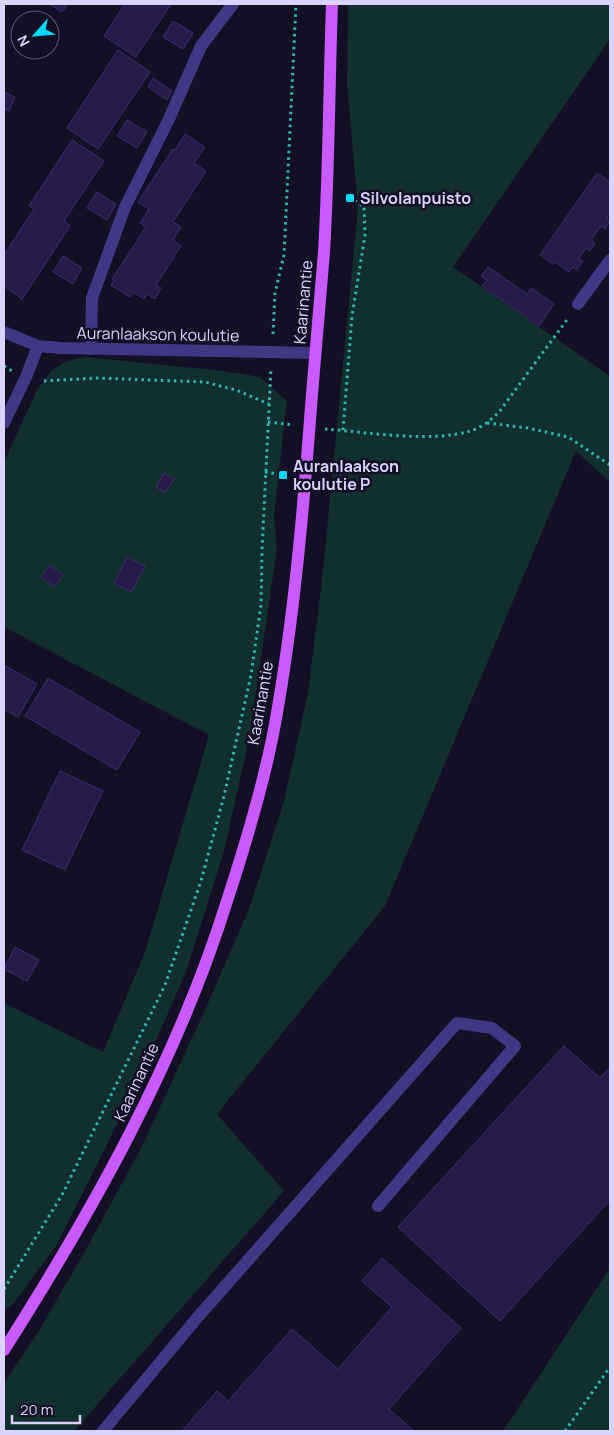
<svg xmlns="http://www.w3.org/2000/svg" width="614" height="1435" font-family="Manrope,sans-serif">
<rect width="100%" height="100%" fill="#130f25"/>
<g fill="#122f2f">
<path d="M348,4H610V39L453,267L610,376V482L576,451L385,906L217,1114L284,1191L74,1431H4V1383L38,1332L84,1253L141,1148L205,1010L249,909L284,801L308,693L323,571L358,208L347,83Z"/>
<path d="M85,357L223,371L260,377L287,401L274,517L277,548L250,734L224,851L186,972L147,1061L106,1147L56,1246L13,1304L4,1311V1003L103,1052L145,952L209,735L4,627V462L37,390L52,370L68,361Z"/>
<path d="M610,1268V1431H503Z"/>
</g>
<g fill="#251b46" stroke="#3d2c73">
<path d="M50,4H68L62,12Z"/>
<path d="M125,4H171L136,57L104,36Z"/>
<path d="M173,21L193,33L183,49L163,37Z"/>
<path d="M118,50L150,72L98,149L67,128Z"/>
<path d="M153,78L172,91L167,100L148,87Z"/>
<path d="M4,92L15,97L9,111L4,109Z"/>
<path d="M127,120L147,132L137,148L117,136Z"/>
<path d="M185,134L205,147L194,163L206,171L173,222L181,227L173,240L181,246L156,285L161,288L155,299L147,294L144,299L134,292L130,297L111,285L114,280L112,279L146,227L140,223L149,209L138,202L173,149L175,150Z"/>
<path d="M72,140L104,161L64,221L70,226L22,299L4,286V255L34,209L29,206Z"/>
<path d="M597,173L610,182L609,184L610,185V212L607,218L610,221L605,229L601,226L591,240L595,243L590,251L586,248L578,259L583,261L577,270L573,267L569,272L555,262L553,264L540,255Z"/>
<path d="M97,192L116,204L107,220L87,208Z"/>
<path d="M63,256L82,268L73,284L53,272Z"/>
<path d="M488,267L527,294L531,288L554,304L539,326L482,286L487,280L481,276Z"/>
<path d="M164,473L174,479L166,492L156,487Z"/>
<path d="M127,557L145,566L131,592L114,583Z"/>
<path d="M50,565L63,575L54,587L41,577Z"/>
<path d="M4,665L37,684L18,717L4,709Z"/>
<path d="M48,678L140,732L117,770L25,716Z"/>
<path d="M60,771L103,791L65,870L22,850Z"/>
<path d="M15,947L39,960L27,981L4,969Z"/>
<path d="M564,1046L600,1078L610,1067V1200L500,1321L398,1227Z"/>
<path d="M382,1258L461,1328L389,1409L414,1431H182L217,1391L228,1401L292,1329L338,1369L392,1307L362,1281Z"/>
</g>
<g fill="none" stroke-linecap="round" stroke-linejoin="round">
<g stroke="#2eb8b5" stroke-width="3" stroke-dasharray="2.5 4" stroke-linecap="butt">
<path d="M273,334L275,293L284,255L296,4"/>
<path d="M4,366L12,371"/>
<path d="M44,381L96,378L205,382L236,390L269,404"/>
<path d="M268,422L294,425"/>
<path d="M487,423L528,428L568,437L610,465"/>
<path d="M325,429C366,432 432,443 470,431C481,428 491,420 499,412L569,317"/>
<path d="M343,430L352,316L365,235L364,206L350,198"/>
<path d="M265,472L283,475"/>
<path d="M4,1289L62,1195L165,985L201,881L224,796L251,675L261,605L262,550L271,368"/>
<path d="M565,1431L610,1367"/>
</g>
<g stroke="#3f3985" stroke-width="12">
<path d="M578,304L610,260"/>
<path d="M4,332L38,346L61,348L315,353"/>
<path d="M91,349L92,298L125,207L169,119L201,46L233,4"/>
<path d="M4,423L26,377L38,346"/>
<path d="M103,1431L197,1318L457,1023L492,1028L515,1046L378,1206"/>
</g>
<path stroke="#c85aff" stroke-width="12" d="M4,1350C93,1210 177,1061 227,901C246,843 264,784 275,724C294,619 303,513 311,407C315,355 320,303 324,252C329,169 329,86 332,4"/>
</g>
<g fill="#00dafe" stroke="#130f25" stroke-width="2">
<rect x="345" y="193" width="10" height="10" rx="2.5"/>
<rect x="278" y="470" width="10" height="10" rx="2.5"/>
</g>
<g text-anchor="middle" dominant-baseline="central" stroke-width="5" stroke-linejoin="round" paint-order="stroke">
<g font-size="16" font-weight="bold" fill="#dad3ff" stroke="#130f25" text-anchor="start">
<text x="360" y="198">Silvolanpuisto</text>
<text x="293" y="466">Auranlaakson<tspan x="293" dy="18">koulutie P</tspan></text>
</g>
<g font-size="16" fill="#dad3ff" stroke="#130f25">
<text transform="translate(303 302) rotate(-85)">Kaarinantie</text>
<text transform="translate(158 334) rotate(1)">Auranlaakson koulutie</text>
<text transform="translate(260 703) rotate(-80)">Kaarinantie</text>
<text transform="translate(136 1082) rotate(-65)">Kaarinantie</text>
</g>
</g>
<rect width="614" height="1435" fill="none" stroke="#dad3ff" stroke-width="10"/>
<g transform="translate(35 35) rotate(243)"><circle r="24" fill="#130f25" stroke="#635d7c"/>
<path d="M0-4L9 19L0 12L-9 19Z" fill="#00dafe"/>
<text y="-8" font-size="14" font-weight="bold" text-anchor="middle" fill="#dad3ff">N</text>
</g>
<path d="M12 1415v8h68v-8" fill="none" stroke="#dad3ff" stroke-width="2.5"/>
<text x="20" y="1415" font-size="15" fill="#dad3ff" stroke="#130f25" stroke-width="4" paint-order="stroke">20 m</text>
</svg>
